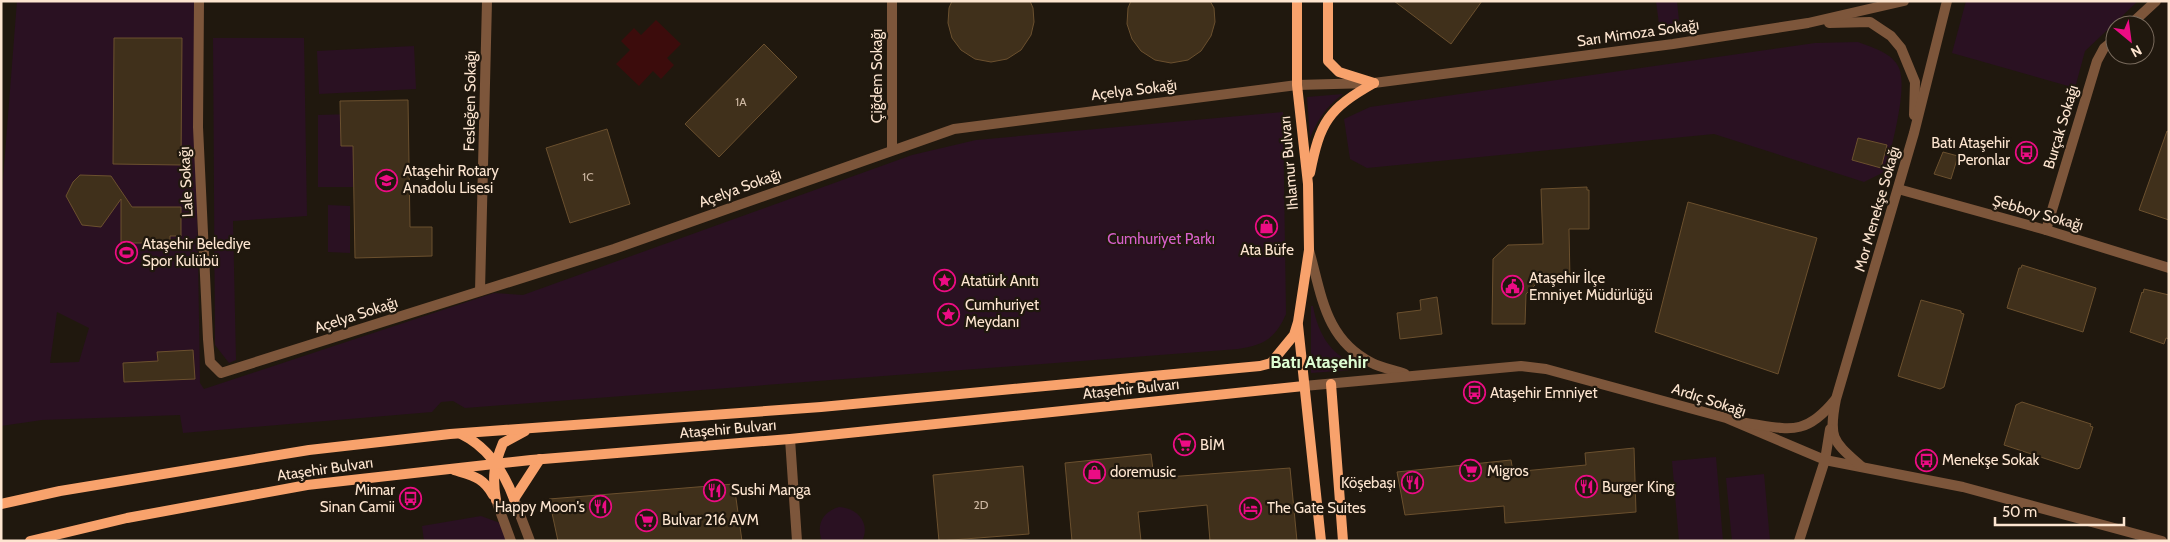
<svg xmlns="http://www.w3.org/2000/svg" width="2170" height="542" font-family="Cabin,sans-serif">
<rect width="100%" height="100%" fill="#20180e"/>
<g fill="#2a1122" fill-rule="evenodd">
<path d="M17,1H194L200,383L204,389L494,293L523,295L912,155L976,140L1283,112L1286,314C1275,339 1264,345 1238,349L465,408L453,401L441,402L432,412L183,433L180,415L42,420L1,426V205ZM57,312L89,328L79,362L50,363Z"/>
<path d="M1656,1H1677L1679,21L1660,32Z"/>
<path d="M1966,1H2138L2085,51L2075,88L1952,53Z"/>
<path d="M213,38H304L307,216L233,221L236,360L229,363L215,345Z"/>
<path d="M1858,42C1871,47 1893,53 1899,68C1908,90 1891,146 1886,171L1864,182L1714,134L1367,168L1350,159L1344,119L1370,107L1815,43Z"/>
<path d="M414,46L416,89L319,94L317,51Z"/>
<path d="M1343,94C1325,108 1319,118 1310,138L1307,97Z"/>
<path d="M353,114V187H318V115Z"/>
<path d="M328,205L350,206V253L328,252Z"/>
<path d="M1311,306H1313C1318,335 1333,360 1363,365L1364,369L1311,373Z"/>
<path d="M1716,457L1723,541H1679L1672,461Z"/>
<path d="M1764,474L1770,541H1732L1726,478Z"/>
<path d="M839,507C857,508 871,523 862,541H822C816,525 822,512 839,507Z"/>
<path d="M481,516L503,524L509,541H424L422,526Z"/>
</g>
<path fill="#3c0c0c" d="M656,20L681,44L667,58L674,65L661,79L653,71L639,86L616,64L630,50L621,41L634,28L641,35Z"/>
<g fill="#40301b" stroke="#6b502e">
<path d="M952,1H1030L1033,8L1034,22L1031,35L1021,50L1007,59L991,62L975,59L961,50L952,38L948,23L949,8Z"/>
<path d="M1131,1H1210L1214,8L1215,22L1211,36L1201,51L1188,60L1171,63L1155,60L1141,51L1132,39L1127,24L1128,8Z"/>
<path d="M1394,1H1482L1451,44Z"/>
<path d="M114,38H182L181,165L113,164Z"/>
<path d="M764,44L797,77L719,157L685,124Z"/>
<path d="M408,100L410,227H432V256L355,258L353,146H341L340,101Z"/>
<path d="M607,129L630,204L570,223L546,148Z"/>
<path d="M2167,131L2169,132V220L2139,210Z"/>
<path d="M1858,138L1887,145L1881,168L1852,160Z"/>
<path d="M1943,152L1958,156L1951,179L1934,174Z"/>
<path d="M80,175L111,176L132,207H181V236H170V243H121V199L101,227L82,225L66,196L73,182Z"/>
<path d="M1587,187V190H1589V229H1569L1570,280H1540L1526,294L1525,324H1492L1493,259L1508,245L1543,244L1541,189Z"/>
<path d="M1688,202L1817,238L1778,374L1655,332Z"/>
<path d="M2022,265L2096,288L2083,332L2007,308L2019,268H2021Z"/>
<path d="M2144,289L2169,295V339L2166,338L2164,344L2130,332L2142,292L2143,293Z"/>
<path d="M1437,297L1442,334L1400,339L1397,313L1421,310L1420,300Z"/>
<path d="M1921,300L1961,311V313L1964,314L1944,387L1940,389L1898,376Z"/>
<path d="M193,350L195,379L124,382L123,363L158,361L157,352Z"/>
<path d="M2022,402L2091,424L2090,426L2093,427L2080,468L2077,469L2004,445L2016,405Z"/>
<path d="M1634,448L1636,512L1505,523L1504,506L1405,515L1397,472L1511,460L1513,472L1586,465L1585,453Z"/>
<path d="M1151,454L1154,478L1290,468L1297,541H1210L1207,505L1138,512L1141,541H1072L1065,463Z"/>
<path d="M1023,466L1029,534L939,541L933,475Z"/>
<path d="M734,484L742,541H558L549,499Z"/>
</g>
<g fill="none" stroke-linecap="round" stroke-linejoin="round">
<g stroke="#7d563b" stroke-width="10">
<path d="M199,1L198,127L208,339L210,362L221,373L614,249L954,129L1297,85L1371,83"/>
<path d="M892,1V150"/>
<path d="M2130,25L2156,1"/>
<path d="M1898,189L2046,230L2169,268"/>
<path d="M2046,230L2097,61L2104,48L2115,39"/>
<path d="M480,291L487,1"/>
<path d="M790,439L797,541"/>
</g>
<g stroke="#7d563b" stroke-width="10">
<path d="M1829,23L1870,22L1891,36L1901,48L1915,82L1914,115"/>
<path d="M1374,83L1673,44L1808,23L1904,1"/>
<path d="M1309,250C1322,296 1325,339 1372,363C1382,368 1394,370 1405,374"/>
<path d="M1304,386L1521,366L1546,369L1726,418L1825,460L1963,487L2162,541"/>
<path d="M1746,423C1789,429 1805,437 1835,400"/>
<path d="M1862,467C1833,441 1828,439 1836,399L1914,133L1947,1"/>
<path d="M514,499L530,541"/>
<path d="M496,500L511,541"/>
<path d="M1799,541L1825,460L1830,429"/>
</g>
<g stroke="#f8a26c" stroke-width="10">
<path d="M1328,1V61L1339,72L1374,83"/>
<path d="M1310,173C1320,122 1328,109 1374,83"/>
<path d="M1298,325L1321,541"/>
<path d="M1331,384L1343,541"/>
<path d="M461,434C488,447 504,472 514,499"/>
<path d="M454,470C473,476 483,477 493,495"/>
<path d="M514,499L540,459"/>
<path d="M496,500C492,476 494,465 503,443L525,431"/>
<path d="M1,504L60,491L309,450L450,434L821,407L1260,366L1271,363L1294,335L1298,322L1309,250L1308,184L1297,85V1"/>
<path d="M30,541L127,518L307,485L531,460L790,439L1304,386"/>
</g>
</g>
<defs>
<symbol id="bus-ring" viewBox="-11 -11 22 22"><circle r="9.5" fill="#20180e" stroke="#ec0c84" stroke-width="1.5"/><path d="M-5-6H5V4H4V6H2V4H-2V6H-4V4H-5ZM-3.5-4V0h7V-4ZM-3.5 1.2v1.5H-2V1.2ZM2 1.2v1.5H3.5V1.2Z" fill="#ec0c84"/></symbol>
<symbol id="school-ring" viewBox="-11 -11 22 22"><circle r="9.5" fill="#20180e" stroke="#ec0c84" stroke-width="1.5"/><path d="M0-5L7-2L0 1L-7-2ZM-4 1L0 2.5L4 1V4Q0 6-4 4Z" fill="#ec0c84"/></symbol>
<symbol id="shop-ring" viewBox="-11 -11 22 22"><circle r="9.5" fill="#20180e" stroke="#ec0c84" stroke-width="1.5"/><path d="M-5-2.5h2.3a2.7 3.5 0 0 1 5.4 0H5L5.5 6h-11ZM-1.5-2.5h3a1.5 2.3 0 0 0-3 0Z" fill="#ec0c84"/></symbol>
<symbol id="stadium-ring" viewBox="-11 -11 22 22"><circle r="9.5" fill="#20180e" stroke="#ec0c84" stroke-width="1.5"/><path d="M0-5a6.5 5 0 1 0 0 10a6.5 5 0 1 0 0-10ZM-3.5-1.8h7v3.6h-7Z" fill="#ec0c84"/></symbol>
<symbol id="sight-ring" viewBox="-11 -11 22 22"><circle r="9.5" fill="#20180e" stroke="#ec0c84" stroke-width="1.5"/><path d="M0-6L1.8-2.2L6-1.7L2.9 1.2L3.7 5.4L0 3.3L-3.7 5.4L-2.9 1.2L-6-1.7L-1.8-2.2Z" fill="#ec0c84"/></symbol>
<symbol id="civic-ring" viewBox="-11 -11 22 22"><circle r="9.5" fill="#20180e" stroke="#ec0c84" stroke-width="1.5"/><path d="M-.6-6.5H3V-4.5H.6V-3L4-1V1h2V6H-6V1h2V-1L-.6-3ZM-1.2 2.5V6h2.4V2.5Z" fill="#ec0c84"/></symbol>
<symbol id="supermarket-ring" viewBox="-11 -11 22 22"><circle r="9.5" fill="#20180e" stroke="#ec0c84" stroke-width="1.5"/><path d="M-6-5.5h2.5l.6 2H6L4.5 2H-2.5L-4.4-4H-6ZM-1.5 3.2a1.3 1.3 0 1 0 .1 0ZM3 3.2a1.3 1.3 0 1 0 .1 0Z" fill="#ec0c84"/></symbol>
<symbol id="restaurant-ring" viewBox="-11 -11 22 22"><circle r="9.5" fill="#20180e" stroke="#ec0c84" stroke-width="1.5"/><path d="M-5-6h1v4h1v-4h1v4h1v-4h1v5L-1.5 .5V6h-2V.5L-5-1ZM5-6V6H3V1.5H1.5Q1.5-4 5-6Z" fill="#ec0c84"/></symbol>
<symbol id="hotel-ring" viewBox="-11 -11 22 22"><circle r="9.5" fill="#20180e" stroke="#ec0c84" stroke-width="1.5"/><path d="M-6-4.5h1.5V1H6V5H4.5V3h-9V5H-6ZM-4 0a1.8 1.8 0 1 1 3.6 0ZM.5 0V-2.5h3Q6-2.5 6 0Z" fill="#ec0c84"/></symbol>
</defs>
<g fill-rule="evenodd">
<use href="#bus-ring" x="2014" y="140" width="25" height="25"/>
<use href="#school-ring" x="374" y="168" width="25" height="25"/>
<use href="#shop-ring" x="1254" y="214" width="25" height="25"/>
<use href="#stadium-ring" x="114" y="240" width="25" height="25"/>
<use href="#sight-ring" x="932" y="268" width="25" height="25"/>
<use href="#civic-ring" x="1500" y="274" width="25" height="25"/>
<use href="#sight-ring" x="936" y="302" width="25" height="25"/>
<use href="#bus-ring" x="1462" y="380" width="25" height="25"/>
<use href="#supermarket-ring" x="1172" y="432" width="25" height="25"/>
<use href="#bus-ring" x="1914" y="448" width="25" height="25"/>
<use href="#supermarket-ring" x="1458" y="458" width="25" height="25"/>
<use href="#shop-ring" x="1082" y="460" width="25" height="25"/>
<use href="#restaurant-ring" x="1400" y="470" width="25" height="25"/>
<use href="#restaurant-ring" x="1574" y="474" width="25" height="25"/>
<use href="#restaurant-ring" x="702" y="478" width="25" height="25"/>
<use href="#bus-ring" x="398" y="486" width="25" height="25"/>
<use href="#restaurant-ring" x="588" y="494" width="25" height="25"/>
<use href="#hotel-ring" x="1238" y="496" width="25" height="25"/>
<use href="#supermarket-ring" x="634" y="508" width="25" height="25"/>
</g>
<g text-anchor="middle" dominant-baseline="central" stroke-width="4.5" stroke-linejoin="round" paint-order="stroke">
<g font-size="12" fill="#ceb8a3">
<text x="741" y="101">1A</text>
<text x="588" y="176">1C</text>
<text x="981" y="504">2D</text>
</g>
<g font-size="15" fill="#fde5d0" stroke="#20180e">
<text transform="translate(1638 33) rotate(-8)">Sarı Mimoza Sokağı</text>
<text transform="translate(877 76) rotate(-90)">Çiğdem Sokağı</text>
<text transform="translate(1134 90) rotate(-7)">Açelya Sokağı</text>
<text transform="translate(470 101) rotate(-89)">Fesleğen Sokağı</text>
<text transform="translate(2061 127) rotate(-73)">Burçak Sokağı</text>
<text transform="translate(1289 163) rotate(-95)">Ihlamur Bulvarı</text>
<text transform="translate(186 182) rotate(-93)">Lale Sokağı</text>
<text transform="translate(740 188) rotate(-20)">Açelya Sokağı</text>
<text transform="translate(1877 209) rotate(-74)">Mor Menekşe Sokağı</text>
<text transform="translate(2038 213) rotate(16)">Şebboy Sokağı</text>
<text transform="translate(356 315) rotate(-18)">Açelya Sokağı</text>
<text transform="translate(1131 389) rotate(-6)">Ataşehir Bulvarı</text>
<text transform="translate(1709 400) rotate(18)">Ardıç Sokağı</text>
<text transform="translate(728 429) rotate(-5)">Ataşehir Bulvarı</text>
<text transform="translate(325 469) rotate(-8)">Ataşehir Bulvarı</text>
</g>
<g font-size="15" fill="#fde5d0" stroke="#20180e" text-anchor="start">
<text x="2010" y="143" text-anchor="end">Batı Ataşehir<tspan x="2010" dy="17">Peronlar</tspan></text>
<text x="403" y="171">Ataşehir Rotary<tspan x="403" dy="17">Anadolu Lisesi</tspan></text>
<text x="142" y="244">Ataşehir Belediye<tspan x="142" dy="17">Spor Kulübü</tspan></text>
<text x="1267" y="250" text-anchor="middle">Ata Büfe</text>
<text x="1529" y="278">Ataşehir İlçe<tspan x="1529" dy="17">Emniyet Müdürlüğü</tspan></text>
<text x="961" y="281">Atatürk Anıtı</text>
<text x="965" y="305">Cumhuriyet<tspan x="965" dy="17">Meydanı</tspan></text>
<text x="1490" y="393">Ataşehir Emniyet</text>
<text x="1200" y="445">BİM</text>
<text x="1942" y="460">Menekşe Sokak</text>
<text x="1487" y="471">Migros</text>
<text x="1110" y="472">doremusic</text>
<text x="1396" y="483" text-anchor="end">Köşebaşı</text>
<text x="1602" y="487">Burger King</text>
<text x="395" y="490" text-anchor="end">Mimar<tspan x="395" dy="17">Sinan Camii</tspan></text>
<text x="731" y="490">Sushi Manga</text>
<text x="585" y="507" text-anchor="end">Happy Moon's</text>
<text x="1267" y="508">The Gate Suites</text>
<text x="662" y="520">Bulvar 216 AVM</text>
</g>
<g font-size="15" fill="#d960cb" stroke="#20180e">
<text x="1161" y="239">Cumhuriyet Parkı</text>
</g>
<g font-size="18" font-weight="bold" fill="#ddfdd2" stroke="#20180e">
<text x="1319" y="362">Batı Ataşehir</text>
</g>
</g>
<rect width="2170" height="542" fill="none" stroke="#fde5d0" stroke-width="5"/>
<g transform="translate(2130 40) rotate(151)"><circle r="24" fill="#20180e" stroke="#786a5c"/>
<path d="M0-4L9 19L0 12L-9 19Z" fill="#ec0c84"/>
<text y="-8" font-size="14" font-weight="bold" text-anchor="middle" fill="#fde5d0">N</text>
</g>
<path d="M1995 517v8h129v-8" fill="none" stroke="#fde5d0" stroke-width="2.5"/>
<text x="2002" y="517" font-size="15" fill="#fde5d0" stroke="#20180e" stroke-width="4" paint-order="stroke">50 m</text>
</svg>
